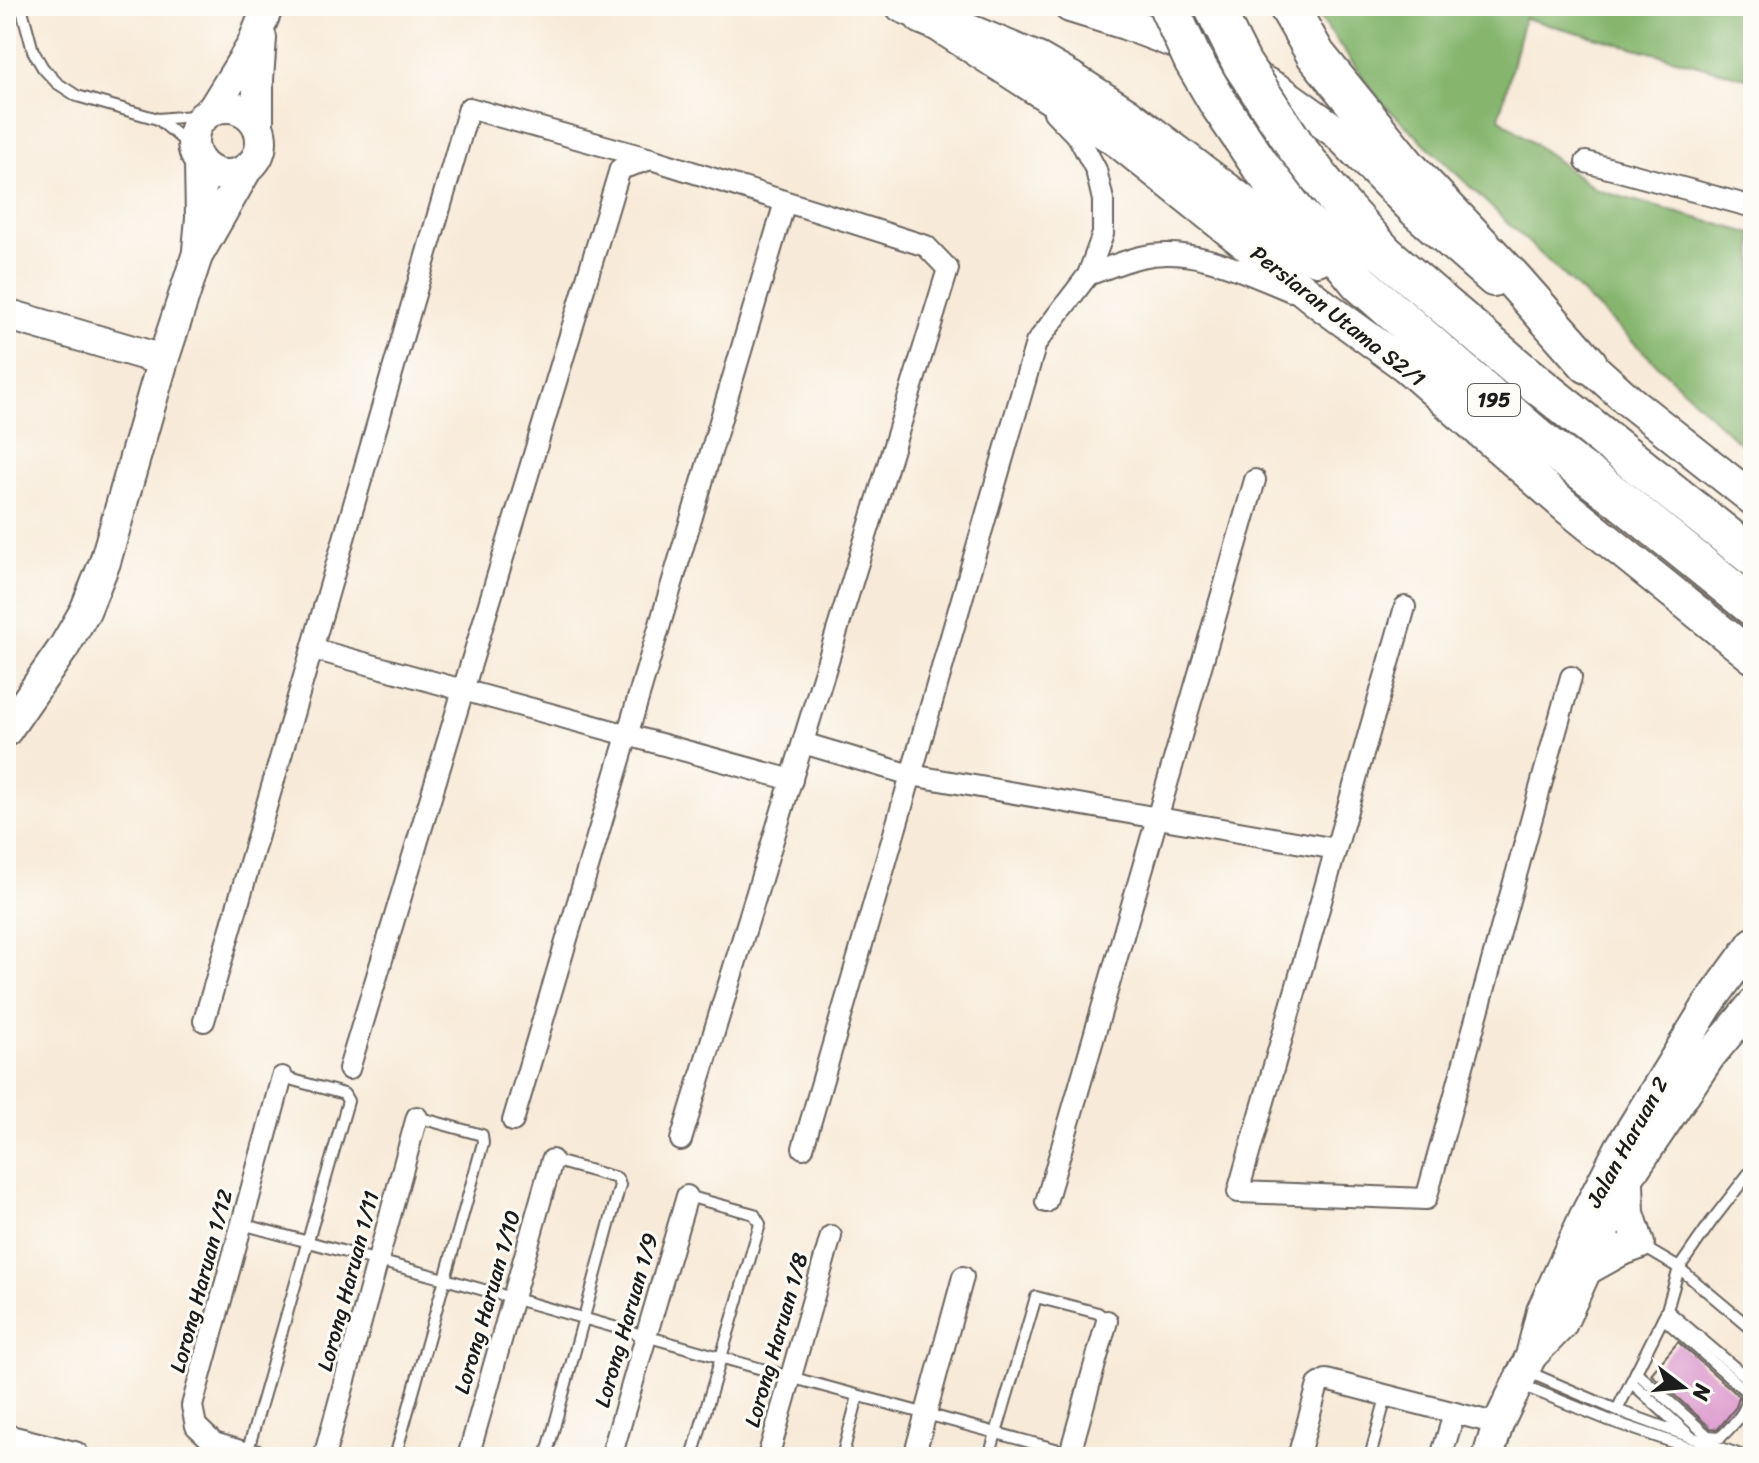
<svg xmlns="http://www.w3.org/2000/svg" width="1759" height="1463" font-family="Sriracha,sans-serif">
<rect width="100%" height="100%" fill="#fdfcf7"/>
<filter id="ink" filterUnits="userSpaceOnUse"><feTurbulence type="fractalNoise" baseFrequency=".0125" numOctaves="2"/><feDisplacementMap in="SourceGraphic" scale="16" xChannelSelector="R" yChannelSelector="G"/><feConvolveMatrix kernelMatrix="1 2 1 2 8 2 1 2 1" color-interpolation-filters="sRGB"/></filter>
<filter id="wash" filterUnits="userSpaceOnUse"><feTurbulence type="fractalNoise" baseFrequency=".006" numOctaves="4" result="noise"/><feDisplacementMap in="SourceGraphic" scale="32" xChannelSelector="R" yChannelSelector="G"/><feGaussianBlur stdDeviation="1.8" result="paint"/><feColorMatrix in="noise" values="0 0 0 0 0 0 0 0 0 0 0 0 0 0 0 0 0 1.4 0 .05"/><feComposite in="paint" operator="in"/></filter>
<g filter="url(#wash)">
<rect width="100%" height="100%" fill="#f8ead8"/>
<path fill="#86b66e" stroke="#516945" stroke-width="2" d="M1312,6H1753V80L1524,18L1499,118L1597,190L1753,234V456L1379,100Z"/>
<g id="blocks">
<path fill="#dc99cd" d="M1678,1342L1739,1396L1736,1407L1718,1429L1711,1428L1651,1374Z"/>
</g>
</g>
<g filter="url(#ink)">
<use href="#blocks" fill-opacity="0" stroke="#69645e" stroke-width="2"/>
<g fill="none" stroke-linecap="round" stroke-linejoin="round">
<defs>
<g id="lane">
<path d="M21,6L33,51L43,68L57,83L77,96L158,119L204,115"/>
<path d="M158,119L184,141L195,154"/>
<path d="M687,1196L754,1214L760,1224L692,1457"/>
<path d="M242,1224L445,1279L790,1377L1070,1453"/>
<path d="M1640,1245L1679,1268L1753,1330"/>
<path d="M1667,1310L1753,1383"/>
<path d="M1526,1371L1619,1411L1746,1457"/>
<path d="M1636,1372L1708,1436L1721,1437C1733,1424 1750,1411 1747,1392L1663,1318"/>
<path d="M1631,1382L1689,1435"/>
<path d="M1519,1384L1611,1421L1716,1457"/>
<path d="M1617,1410L1667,1310L1679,1268L1711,1222L1753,1168"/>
<path d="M247,1453L348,1101L344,1094L282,1077"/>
<path d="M395,1457L483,1143L482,1135L417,1117"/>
<path d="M546,1457L620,1185L617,1178L552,1160"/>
<path d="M842,1457L858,1396"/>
<path d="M989,1457L1036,1297L1098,1313L1107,1321"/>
<path d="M1370,1457L1386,1397"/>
</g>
<g id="street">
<path d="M1586,162L1753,207"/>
<path d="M1088,275C1105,269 1123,261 1141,257C1192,245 1244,272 1291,291"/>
<path d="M1405,607L1238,1192L1426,1199L1571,677"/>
<path d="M313,649L792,780"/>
<path d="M803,743L911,775L1336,849"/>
<path d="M204,1021L469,108L651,159"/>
<path d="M349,1069L620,169L651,159L926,246L948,269L681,1140"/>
<path d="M513,1121L785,202"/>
<path d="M803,1148L1036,343L1088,275L1103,234V200L1096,170L1079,138L1054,112"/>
<path d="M1046,1202L1255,480"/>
<path d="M261,1457L214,1443L196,1426L192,1406L282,1077"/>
<path d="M324,1457L417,1117"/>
<path d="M468,1457L552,1160"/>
<path d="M611,1457L687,1196"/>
<path d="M768,1457L831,1236"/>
<path d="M914,1457L963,1277"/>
<path d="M1069,1457L1107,1321"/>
<path d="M1298,1457L1318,1385L1326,1380L1498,1424"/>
<path d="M1441,1457L1454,1414"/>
</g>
<g id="secondary">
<circle cx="227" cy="141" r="34"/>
<path d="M213,109L252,46L268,6"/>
<path d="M258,125V79L261,38"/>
<path d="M198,250L201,218L200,162"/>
<path d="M6,314L163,360"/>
<path d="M6,731L64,647L85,611L105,562L163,360L197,256L246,170"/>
<path d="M1586,1270L1620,1251L1639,1244L1629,1213L1628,1183"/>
<path d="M1532,1355L1561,1325L1628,1178L1710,1056L1753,1004"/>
<path d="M6,1440L74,1457"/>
<path d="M1488,1457L1498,1424L1531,1356L1542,1311L1585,1216L1620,1148L1708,1005L1753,943"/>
</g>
<g id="primary">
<path d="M902,6L923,15L1119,142L1320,303L1406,366L1568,508L1753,657"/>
<path d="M1070,6L1125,23L1220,59L1281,92L1338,133L1418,214L1493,280"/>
<path d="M1570,348L1628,400L1753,499"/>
</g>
<g id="highway">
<path d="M1288,6L1316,55L1408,168L1511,277L1588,364"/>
<path d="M923,15L1037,62L1070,81L1125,116L1276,230L1317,256"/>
<path d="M1297,148L1340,204L1385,254L1523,373L1753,557"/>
<path d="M1260,165L1298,215L1329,245L1360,283L1539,439L1617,497L1753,607"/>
</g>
</defs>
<use href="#lane" stroke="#69645e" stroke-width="14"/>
<use href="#street" stroke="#69645e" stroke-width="24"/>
<use href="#secondary" stroke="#69645e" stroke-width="34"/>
<use href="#primary" stroke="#69645e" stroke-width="36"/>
<use href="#highway" stroke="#69645e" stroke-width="42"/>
<use href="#lane" stroke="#fff" stroke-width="10"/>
<use href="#street" stroke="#fff" stroke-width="20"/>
<use href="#secondary" stroke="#fff" stroke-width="30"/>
<use href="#primary" stroke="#fff" stroke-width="32"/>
<use href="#highway" stroke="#fff" stroke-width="38"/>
<defs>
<g id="highway-bridge">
<path d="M1168,6L1193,60L1219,104L1260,165"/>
<path d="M1213,6L1242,64L1297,148"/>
</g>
</defs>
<use href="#highway-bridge" stroke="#69645e" stroke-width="42" stroke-linecap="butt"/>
<use href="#highway-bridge" stroke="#fff" stroke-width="38"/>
</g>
</g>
<g text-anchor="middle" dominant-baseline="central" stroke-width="6" stroke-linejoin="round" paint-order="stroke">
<rect fill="#fdfcf7" stroke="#605f5e" stroke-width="2" x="1468" y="384" width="52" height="32" rx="6"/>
<g font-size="20" font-weight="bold" fill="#1c1c1c">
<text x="1494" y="400">195</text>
</g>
<g font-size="22" fill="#1c1c1c" stroke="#fdfcf7">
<text transform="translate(1338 316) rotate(38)">Persiaran Utama S2/1</text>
<text transform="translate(1627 1142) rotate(-61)">Jalan Haruan 2</text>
<text transform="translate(201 1281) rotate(-75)">Lorong Haruan 1/12</text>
<text transform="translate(348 1281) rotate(-75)">Lorong Haruan 1/11</text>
<text transform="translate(487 1302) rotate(-74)">Lorong Haruan 1/10</text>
<text transform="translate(626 1320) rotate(-74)">Lorong Haruan 1/9</text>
<text transform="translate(776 1340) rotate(-74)">Lorong Haruan 1/8</text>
</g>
</g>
<rect width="1759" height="1463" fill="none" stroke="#fdfcf7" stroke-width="32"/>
<g transform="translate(1683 1387) rotate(106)" stroke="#fdfcf7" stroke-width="6" paint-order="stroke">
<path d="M0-6L14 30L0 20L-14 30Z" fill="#1c1c1c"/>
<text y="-12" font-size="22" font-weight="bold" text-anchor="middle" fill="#1c1c1c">N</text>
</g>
</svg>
